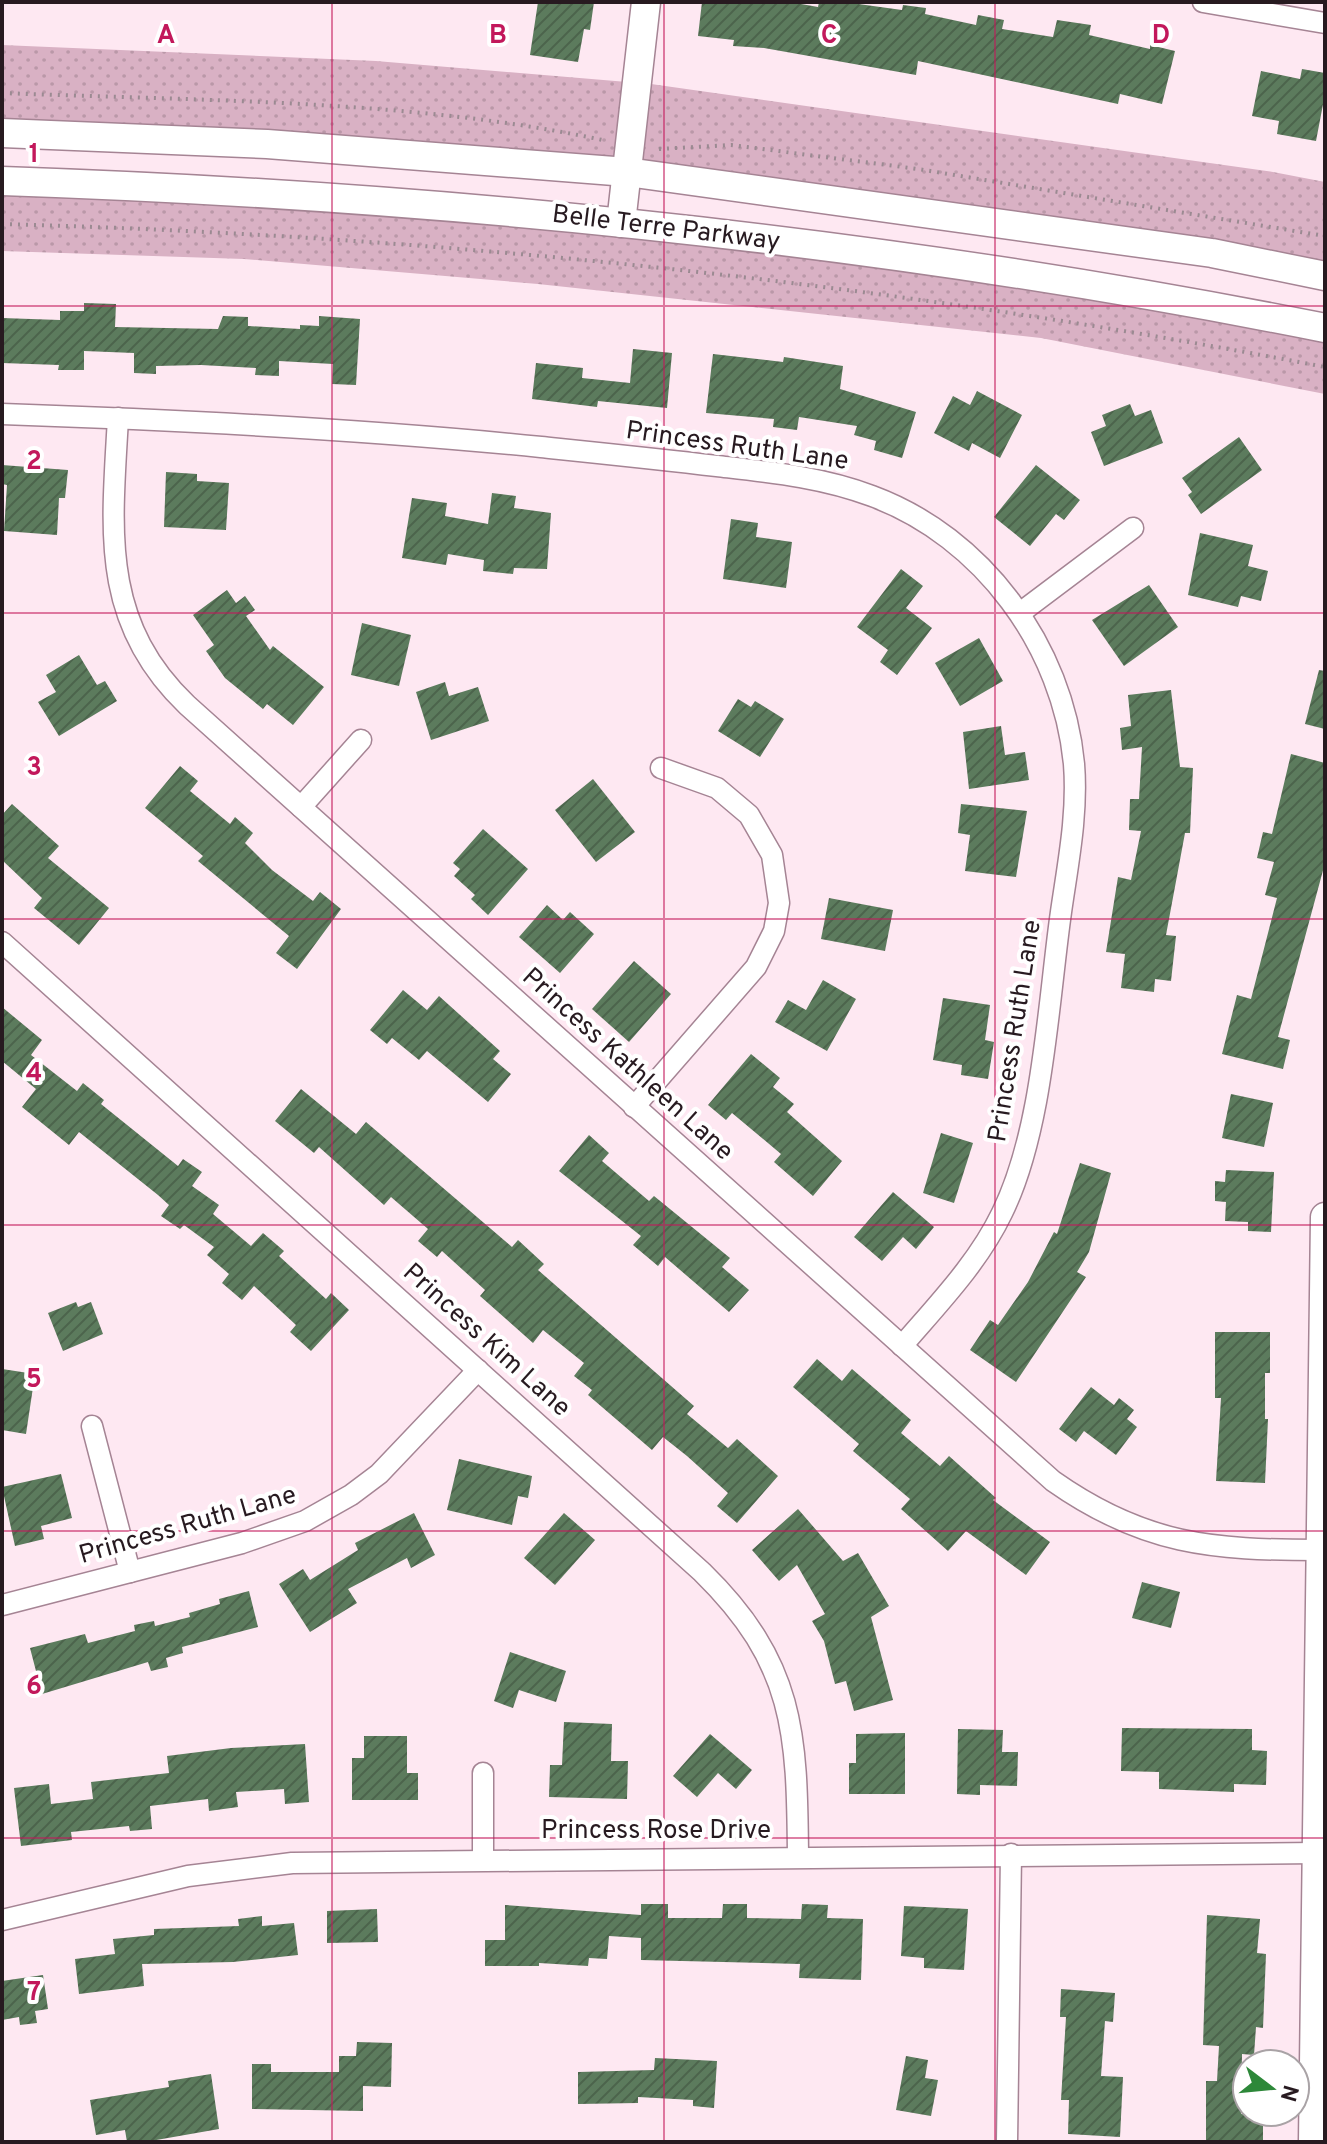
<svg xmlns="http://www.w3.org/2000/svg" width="1327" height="2144" font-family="Overpass,sans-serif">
<defs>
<pattern id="grass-dots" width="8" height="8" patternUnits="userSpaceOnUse" patternTransform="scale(2)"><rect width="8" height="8" fill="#d9b1c4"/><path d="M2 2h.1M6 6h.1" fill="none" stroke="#ba98a8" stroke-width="1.8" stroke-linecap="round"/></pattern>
<pattern id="building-hatch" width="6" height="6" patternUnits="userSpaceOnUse" patternTransform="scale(2)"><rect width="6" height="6" fill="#5c7b5d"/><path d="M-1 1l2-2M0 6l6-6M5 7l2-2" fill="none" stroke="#4c644c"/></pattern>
</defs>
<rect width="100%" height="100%" fill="#fee8f2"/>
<g fill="url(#grass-dots)">
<path d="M2,45L376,61L651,84L1273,172L1325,182V264L1072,219L692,167L2,120Z"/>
<path d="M2,193L149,197L668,238L1028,286L1325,339V394L1041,338L538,284L244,259L2,251Z"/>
</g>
<g fill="url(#building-hatch)">
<path d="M538,2H594L590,30L584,29L578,62L530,55Z"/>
<path d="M702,2H790L818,7L819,2H844L902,10L903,5L926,8L925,14L976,25L978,15L1004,20L1002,29L1053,37L1057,20L1091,25L1089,35L1150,49V45L1175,51L1162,104L1120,94L1118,104L918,61L916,75L764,48L733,46L734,40L698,36Z"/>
<path d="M1302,69L1325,73V94L1316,141L1277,134L1279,121L1252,116L1261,71L1300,79Z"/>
<path d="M84,303L116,304L115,327L218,329L223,316L248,317V326L300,329V325L319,326V316L360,319L356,385L332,384L333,364L279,361V376L255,375L256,368L201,365L156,366V374L134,373V353L84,351V370H58L59,365L2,363V318L60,320V311H84Z"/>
<path d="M633,349L672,353L667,408L598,401L597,407L532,399L536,363L583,368L582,378L630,383Z"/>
<path d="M713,354L783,362L784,357L843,366L840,389L916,412L902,458L874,450L876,441L854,435L857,426L799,417L797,430L773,427L774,419L706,413Z"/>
<path d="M977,391L1022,415L1000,458L972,443L969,451L934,433L953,396L970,405Z"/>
<path d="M1130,404L1135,416L1151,410L1163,443L1104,466L1091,432L1106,426L1102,415Z"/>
<path d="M1239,437L1262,470L1201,514L1188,495L1192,492L1182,478Z"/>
<path d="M2,465L68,470L65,498H59L57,535L4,531L7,485L2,484Z"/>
<path d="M1036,465L1080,500L1064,520L1056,514L1030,546L994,517Z"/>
<path d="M166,472L197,474V481L229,483L226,530L164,527Z"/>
<path d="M492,493L516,496L514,508L551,513L547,569L514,568L513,574L483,571L484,560L448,554L446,565L402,558L412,498L447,503L445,516L488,524Z"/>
<path d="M731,519L758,523L756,537L792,542L786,588L723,579Z"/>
<path d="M1200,533L1253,545L1248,566L1268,571L1261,601L1241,596L1238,607L1188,595Z"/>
<path d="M901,569L923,586L906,608L932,628L897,675L880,662L888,650L857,627Z"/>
<path d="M1149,585L1178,627L1124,666L1092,620Z"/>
<path d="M227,590L236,603L245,596L255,610L246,616L270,650L273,646L324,687L293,725L267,704L263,709L225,678L206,651L214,645L193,615Z"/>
<path d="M362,623L411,635L399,686L351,675Z"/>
<path d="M979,638L1003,681L960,706L935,663Z"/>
<path d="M79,655L97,685L105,681L117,701L59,736L38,702L56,692L46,675Z"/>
<path d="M1319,670L1325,671V729L1305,724Z"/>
<path d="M445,682L449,696L478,687L489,721L431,740L416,692Z"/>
<path d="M1171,690L1180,767L1193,768L1190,833H1185L1166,935L1176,936L1171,981L1155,979L1154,992L1121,988L1125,954L1106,952L1118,877L1131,880L1141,831L1129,830L1130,799H1139L1142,747L1122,750L1120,728L1131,726L1128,695Z"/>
<path d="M738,699L751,707L755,701L784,719L760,757L718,731Z"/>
<path d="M1001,726L1005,755L1025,752L1029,780L969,789L963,732Z"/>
<path d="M1291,754L1325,763V863L1278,1037L1290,1040L1283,1069L1222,1054L1237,995L1251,999L1277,898L1265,895L1274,862L1257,858L1263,832L1272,834Z"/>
<path d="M180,766L198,781L190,791L230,824L235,817L253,833L245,843L272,870L313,901L320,892L341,909L297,969L276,953L289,936L198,861L203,856L145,808Z"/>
<path d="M593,779L635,832L596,862L555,810Z"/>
<path d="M12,804L59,846L48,858L109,908L79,945L34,908L42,898L2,860V815Z"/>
<path d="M961,804L1027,811L1016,877L965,871L970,835L958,833Z"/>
<path d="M483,829L528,869L488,915L471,899L475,895L454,876L460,869L453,863Z"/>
<path d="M829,898L893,910L885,951L821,939Z"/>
<path d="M547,905L563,920L570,912L594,934L560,973L519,937Z"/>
<path d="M634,961L671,994L629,1042L592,1009Z"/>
<path d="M823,980L856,999L827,1051L775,1022L788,1000L806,1010Z"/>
<path d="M403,990L427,1010L439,996L500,1051L493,1059L511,1074L488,1102L427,1051L419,1060L392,1038L387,1044L370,1030Z"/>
<path d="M943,998L990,1005L985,1040L994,1042L988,1079L961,1075L962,1065L933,1060Z"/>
<path d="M2,1007L42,1040L31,1055L77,1091L83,1083L104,1100L101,1104L178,1166L183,1159L202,1172L192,1186L219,1205L213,1214L251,1246L263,1233L284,1251L279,1256L326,1299L331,1293L349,1310L311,1351L290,1332L296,1325L254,1286L242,1300L222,1283L229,1274L207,1255L214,1247L184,1225L180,1229L161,1216L169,1205L158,1195L79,1132L69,1145L22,1107L36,1089L2,1061Z"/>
<path d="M751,1054L780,1078L773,1087L794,1104L787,1112L842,1161L813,1196L774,1162L781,1154L732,1113L726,1120L708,1105Z"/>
<path d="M301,1089L356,1134L366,1122L512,1247L518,1240L544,1264L538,1270L694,1406L687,1414L728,1448L737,1439L778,1476L737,1523L717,1506L728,1493L687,1456L663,1437L652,1450L588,1395L592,1390L574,1376L584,1363L543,1330L533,1343L480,1296L485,1290L442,1251L437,1257L418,1241L428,1229L391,1197L384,1205L319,1147L314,1153L275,1121Z"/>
<path d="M1231,1094L1273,1103L1264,1147L1222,1138Z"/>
<path d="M941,1133L973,1143L954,1203L923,1193Z"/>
<path d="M589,1135L609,1153L602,1161L649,1201L654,1196L730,1258L722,1267L749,1290L729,1312L665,1257L658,1266L633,1245L641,1236L559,1171Z"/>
<path d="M1080,1163L1111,1173L1089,1252L1077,1272L1086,1277L1016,1382L970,1350L990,1320L998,1325L1028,1282L1054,1232L1057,1234Z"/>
<path d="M1226,1170L1274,1172L1271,1232L1248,1231V1222L1225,1221L1226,1202L1215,1201V1181L1225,1182Z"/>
<path d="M893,1192L934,1227L916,1249L903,1237L882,1261L854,1237Z"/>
<path d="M76,1302L78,1307L91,1302L103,1334L63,1351L48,1313Z"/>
<path d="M1215,1332H1270V1373H1265V1419H1268L1265,1483L1216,1481L1221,1398H1215Z"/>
<path d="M817,1359L842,1381L852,1369L911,1420L901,1433L940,1466L949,1456L996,1498L993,1500L1050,1542L1026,1575L966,1531L948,1551L901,1509L910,1499L853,1451L859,1444L793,1387Z"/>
<path d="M2,1369L35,1374L26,1434L2,1430Z"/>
<path d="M1091,1387L1114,1405L1119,1398L1134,1410L1127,1419L1137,1427L1116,1455L1084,1431L1076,1442L1059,1429Z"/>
<path d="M459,1459L532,1476L528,1498L518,1496L512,1525L447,1510Z"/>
<path d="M61,1474L72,1518L41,1526L44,1539L15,1546L2,1487Z"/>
<path d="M798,1509L843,1561L858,1553L889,1606L871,1617L893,1700L854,1711L846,1681L835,1684L824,1641L812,1621L825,1614L797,1565L779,1581L752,1550Z"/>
<path d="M414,1513L435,1555L411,1568L407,1558L348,1589L357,1603L310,1632L279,1584L303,1569L310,1580L358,1550L355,1543Z"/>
<path d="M564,1513L595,1540L555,1585L524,1558Z"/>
<path d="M1142,1582L1180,1592L1171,1628L1132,1618Z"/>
<path d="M249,1591L258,1627L182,1647L183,1653L166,1658L168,1667L151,1671L148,1662L42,1694L30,1648L85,1634L88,1643L135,1631L134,1625L154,1621L155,1626L190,1617L189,1613L220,1604L219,1599Z"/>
<path d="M510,1652L566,1671L556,1702L519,1690L513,1708L494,1701Z"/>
<path d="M564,1722L612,1724L611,1761H628L627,1799L549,1797L550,1765H562Z"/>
<path d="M1122,1728L1252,1729V1750L1267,1751L1266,1785L1234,1784V1792L1159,1789V1772L1121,1771Z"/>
<path d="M958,1729L1003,1730L1002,1752H1018L1017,1786L980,1785V1795L957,1794Z"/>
<path d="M905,1733V1794H849V1763H856V1734Z"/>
<path d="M710,1734L752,1770L736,1789L718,1773L697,1797L673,1776Z"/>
<path d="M364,1736H407V1773H418V1800H352V1758H364Z"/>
<path d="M305,1744L309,1802L285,1804L284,1789L236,1792L238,1807L209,1811L208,1799L150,1806L152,1829L130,1831L129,1826L71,1832L72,1840L21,1846L14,1788L49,1784L51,1804L93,1799L91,1782L169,1773L167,1756L231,1748Z"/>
<path d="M641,1904H668V1918H722L723,1904H747V1918L801,1919L802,1904L828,1905L827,1918L863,1919L861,1980L799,1978L800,1964L641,1960V1938L609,1936L607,1959L589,1958L588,1966L539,1963V1966H485V1940H505V1905L641,1915Z"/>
<path d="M904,1906L968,1909L964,1970L924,1968V1958L901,1956Z"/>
<path d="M377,1909L378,1942L327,1943V1911Z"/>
<path d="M1207,1915L1260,1919L1257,1953L1266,1954L1263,2028L1256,2027L1254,2055L1242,2054L1241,2114L1263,2115V2142H1206V2081H1217L1219,2046L1203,2045Z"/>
<path d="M262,1916V1926L294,1923L298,1955L233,1962L142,1964L144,1986L79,1994L75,1959L115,1954L113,1939L154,1935V1929L239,1926L238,1919Z"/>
<path d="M43,1975L48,2009L35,2011L37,2023L20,2025L19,2017L2,2020V1981Z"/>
<path d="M1061,1989L1115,1993L1113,2022L1105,2021L1101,2076L1123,2077L1120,2137L1068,2134L1069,2100H1061L1066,2017H1060Z"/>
<path d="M357,2042L392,2043L391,2087L363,2086V2111L252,2109V2064H271V2072H339V2056H356Z"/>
<path d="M906,2056L928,2060L925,2078L938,2080L931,2116L896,2110Z"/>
<path d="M655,2058L717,2061L714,2108L693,2106V2100L638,2097V2103L578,2104V2072L654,2070Z"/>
<path d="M211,2074L219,2129L145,2142H127L125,2130L96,2135L90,2100L169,2087L168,2081Z"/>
</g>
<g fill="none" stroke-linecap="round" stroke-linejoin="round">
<defs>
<g id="street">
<path d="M1203,2L1325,23"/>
<path d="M2,414C182,420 362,429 541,447C599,453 658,459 717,466C769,472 822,477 872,496C983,537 1063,647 1074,764C1078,814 1068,863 1061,912C1048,1004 1043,1130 1002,1213C978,1263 938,1304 902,1346"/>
<path d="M118,418C112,528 99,621 187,705L1053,1481C1144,1545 1212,1550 1319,1550"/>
<path d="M1020,613L1133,528"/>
<path d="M301,807L361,740"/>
<path d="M2,942L702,1572C795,1663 797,1733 798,1856"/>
<path d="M634,1107L756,967L774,931L779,903L772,855L749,815L717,788L661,768"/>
<path d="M92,1426L130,1572"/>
<path d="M2,1605L242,1543L305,1521L351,1495L379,1474L478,1370"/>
<path d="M483,1858V1773"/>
<path d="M2,1920L188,1876L292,1863L1317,1853"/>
<path d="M1007,2142L1011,1854"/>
</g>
<g id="secondary">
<path d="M2,133L267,144L627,172L1212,253L1325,276"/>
<path d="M2,181C446,196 889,241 1325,328"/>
<path d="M621,223L646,2"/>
<path d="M1313,2142L1325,1217"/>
</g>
</defs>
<use href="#street" stroke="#a58494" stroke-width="23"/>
<use href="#secondary" stroke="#a58494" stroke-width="31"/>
<g stroke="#9b8a92" stroke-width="4" stroke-dasharray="2 6" stroke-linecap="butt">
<path d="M2,93C199,101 415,99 607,141"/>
<path d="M659,149L731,145L918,169L1325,236"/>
<path d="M2,224C446,236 888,283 1325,367"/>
</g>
<use href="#street" stroke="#fff" stroke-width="20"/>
<use href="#secondary" stroke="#fff" stroke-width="28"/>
</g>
<path fill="none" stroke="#c2185b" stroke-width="2" stroke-opacity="0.55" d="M332,2V2142M664,2V2142M995,2V2142M2,306H1325M2,613H1325M2,919H1325M2,1225H1325M2,1531H1325M2,1838H1325"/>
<g text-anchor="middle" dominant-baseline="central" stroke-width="8" stroke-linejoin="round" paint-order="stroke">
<g font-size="26" fill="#271a20" stroke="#fff">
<text transform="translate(666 229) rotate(7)">Belle Terre Parkway</text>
<text transform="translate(737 447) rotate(8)">Princess Ruth Lane</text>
<text transform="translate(1016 1031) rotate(-81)">Princess Ruth Lane</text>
<text transform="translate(627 1065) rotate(42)">Princess Kathleen Lane</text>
<text transform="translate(486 1341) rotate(42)">Princess Kim Lane</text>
<text transform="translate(188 1526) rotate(-16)">Princess Ruth Lane</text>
<text x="656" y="1831">Princess Rose Drive</text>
</g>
</g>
<g font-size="26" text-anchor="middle" font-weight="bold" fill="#c2185b" stroke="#fff" stroke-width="8" stroke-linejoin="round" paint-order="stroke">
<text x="166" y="43">A</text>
<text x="498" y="43">B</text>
<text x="829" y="43">C</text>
<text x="1161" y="43">D</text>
<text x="34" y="162">1</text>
<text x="34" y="469">2</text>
<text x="34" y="775">3</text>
<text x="34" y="1081">4</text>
<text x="34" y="1387">5</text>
<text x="34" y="1694">6</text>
<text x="34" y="2000">7</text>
</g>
<rect width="1327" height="2144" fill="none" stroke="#271a20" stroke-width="8"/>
<g transform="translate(1271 2088) rotate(106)"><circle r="38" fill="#ffffff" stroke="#a9a3a6" stroke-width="2"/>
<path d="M0-6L14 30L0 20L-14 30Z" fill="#2d8839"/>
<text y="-12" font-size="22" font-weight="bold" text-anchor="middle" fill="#271a20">N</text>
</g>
</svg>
